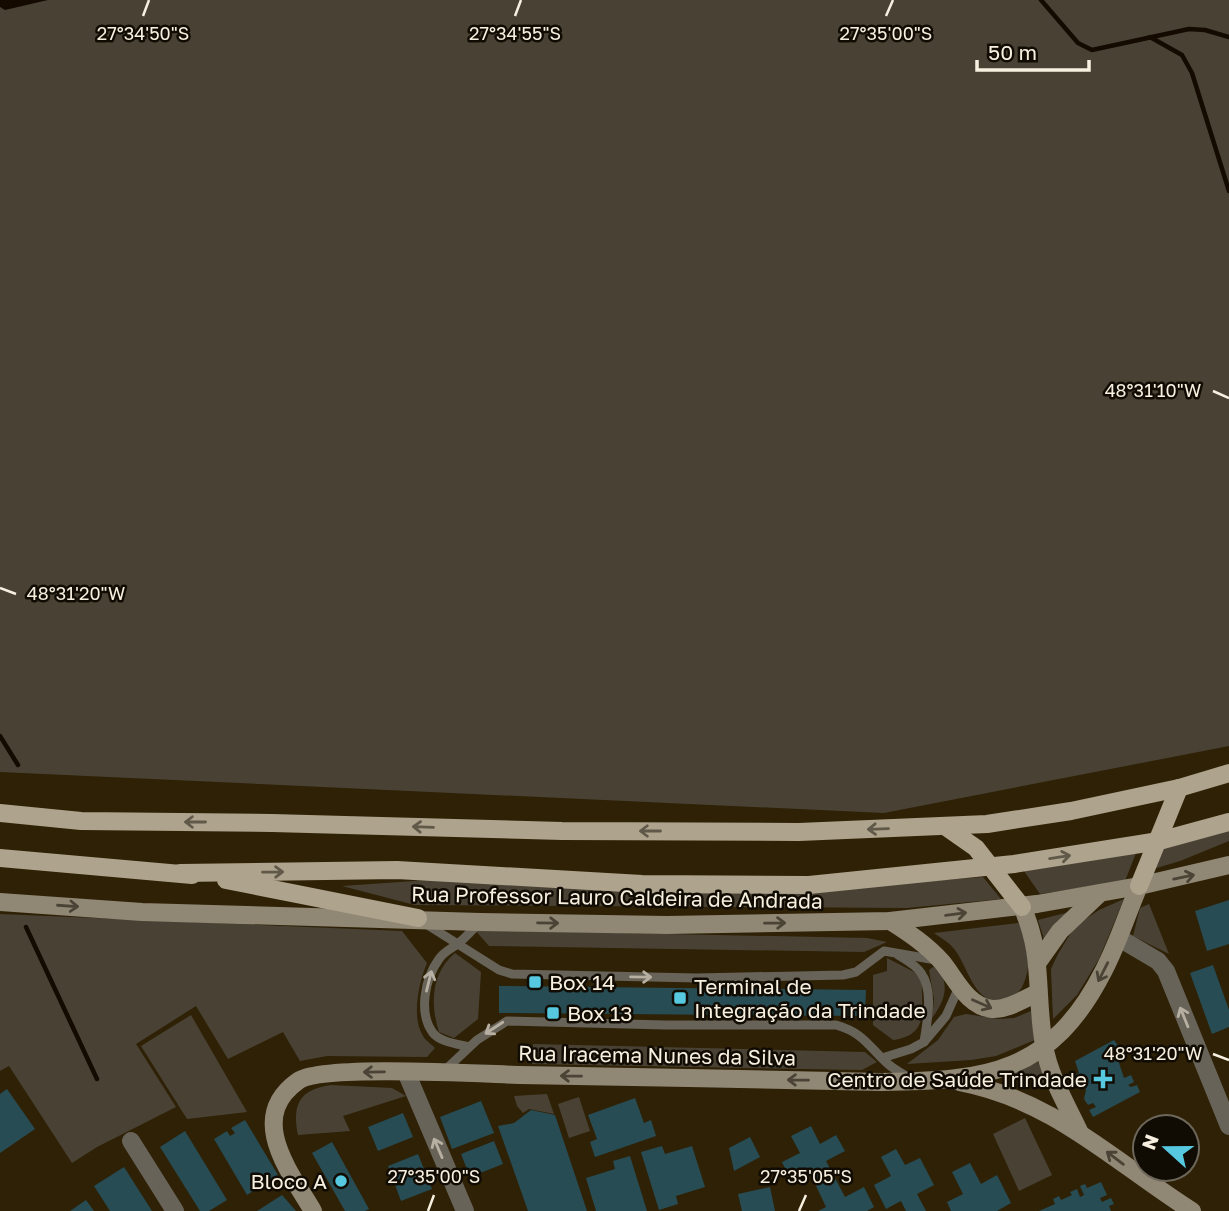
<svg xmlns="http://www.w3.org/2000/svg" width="1229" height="1211" font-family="'Golos Text',sans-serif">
<rect width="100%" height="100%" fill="#2e2106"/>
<g fill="#494234">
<path d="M0,0H1229V746L884,813L0,772Z"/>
<path d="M1229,826V841L1180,861L1150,870L1160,844Z"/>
<path d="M1136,853L1125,881L1040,894L1024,871Z"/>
<path d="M983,877L1001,899L907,908L415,905L342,886L443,879L795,891Z"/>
<path d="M1124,899L1099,959L1077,995L1053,1019L1051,969L1058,954L1075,926L1099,910Z"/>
<path d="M1149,904L1169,954L1133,936L1140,908Z"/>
<path d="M1069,912L1044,939L1038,920Z"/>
<path d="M0,914L402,931L427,963C419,982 411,1017 423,1036C425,1040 431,1044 435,1048L427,1057L327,1056L300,1061L283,1032L228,1059L196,1006L136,1044L176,1107L97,1147L72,1163L9,1066L0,1071Z"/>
<path d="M1019,923C1028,945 1033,962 1023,985C1021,991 1014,996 1008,998C976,1012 969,968 955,950C950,943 941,938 934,933Z"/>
<path d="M475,930L867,938L887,942L864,952L489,946Z"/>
<path d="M455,953L481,972L478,1019L454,1038L439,1032C430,1004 431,973 455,953Z"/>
<path d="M887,958L914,972L922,980C921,1010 930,1035 893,1040L873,1025V975L887,971Z"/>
<path d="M933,967L937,968C951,985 944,1002 932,1018L934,999L929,970Z"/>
<path d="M1031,1011L1035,1040L996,1056L971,1060L907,1064L938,1040L954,1017L966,1014L999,1019L1014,1018Z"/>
<path d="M191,1015L247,1112L187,1119L141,1046Z"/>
<path d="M533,1044L865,1052L877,1062L862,1070L532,1064Z"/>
<path d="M1038,1062L1051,1091L1032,1079L1011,1074Z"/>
<path d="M331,1085L392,1088L406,1096L343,1116L350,1131L298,1135C292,1104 299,1090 331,1085Z"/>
<path d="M547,1094L554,1114L529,1109L523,1113L517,1106L514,1096Z"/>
<path d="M579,1097L590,1131L569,1138L558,1104Z"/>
<path d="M1025,1118L1052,1175L1019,1191L993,1134Z"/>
</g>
<path fill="#140a00" d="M0,0H48L5,10L0,7Z"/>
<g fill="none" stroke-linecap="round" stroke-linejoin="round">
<g stroke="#140a00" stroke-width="4.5">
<path d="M1041,0L1078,43L1092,50L1189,29L1205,30L1229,37"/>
<path d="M1150,37L1182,55L1192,73L1229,191"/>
<path d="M0,736L18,765"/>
<path d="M26,927L97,1079"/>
</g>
</g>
<g fill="#274c54">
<path d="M1229,900V944L1207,951L1195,911Z"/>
<path d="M1213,965L1229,1010V1027L1212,1034L1190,973Z"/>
<path d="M499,986L866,990L865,1016L499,1013Z"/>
<path d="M1114,1040L1119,1047L1113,1051L1114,1054L1120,1053L1123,1059L1119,1063L1124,1078L1131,1075L1134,1082L1128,1085L1131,1087L1137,1085L1140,1092L1093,1117L1089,1110L1096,1107L1093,1103L1088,1105L1084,1099L1086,1090L1081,1080L1076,1083L1072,1076L1079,1073L1075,1061Z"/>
<path d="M7,1089L35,1129L0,1153V1094Z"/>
<path d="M635,1098L644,1123L651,1120L656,1136L595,1157L590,1142L597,1139L588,1115Z"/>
<path d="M481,1101L494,1133L452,1149L440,1117Z"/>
<path d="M531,1110L555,1115L587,1211H528L498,1126L514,1123Z"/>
<path d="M403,1113L413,1137L378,1151L368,1127Z"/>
<path d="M245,1120L278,1175L265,1183L262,1178L257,1181L261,1186L247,1195L214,1139L227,1131L230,1136L235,1133L231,1128Z"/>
<path d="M811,1126L820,1144L836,1135L845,1151L826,1161L845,1197L864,1187L874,1207L867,1211H818L826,1207L810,1173L792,1183L782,1162L800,1153L791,1136Z"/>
<path d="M185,1131L227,1200L209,1211H200L160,1147Z"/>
<path d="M750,1137L760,1157L734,1171L729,1148Z"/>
<path d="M494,1141L503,1164L470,1177L461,1154Z"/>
<path d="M332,1142L369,1209L365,1211H345L312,1153Z"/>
<path d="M662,1146L665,1154L692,1146L705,1187L676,1196L678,1204L659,1210L641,1152Z"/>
<path d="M896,1149L905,1165L920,1158L934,1185L917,1194L926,1211H906L901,1201L886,1209L874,1185L891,1176L881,1157Z"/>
<path d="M418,1154L432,1189L401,1201L388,1166Z"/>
<path d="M630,1156L647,1211H596L586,1178L615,1169L613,1161Z"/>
<path d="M970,1163L981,1184L997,1175L1011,1203L997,1211H951L947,1202L963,1194L952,1172Z"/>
<path d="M124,1167L152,1211H110L94,1186Z"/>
<path d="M1101,1182L1107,1195L1100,1198L1102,1202L1111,1198L1114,1204L1109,1206L1111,1211H1039L1055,1204L1053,1199L1059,1196L1061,1200L1072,1195L1070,1192L1077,1189L1080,1197L1084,1195L1080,1186L1085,1184L1087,1188Z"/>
<path d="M770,1187L775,1211H742L738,1194Z"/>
<path d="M282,1195L296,1211H257Z"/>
<path d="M86,1200L94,1211H70Z"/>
</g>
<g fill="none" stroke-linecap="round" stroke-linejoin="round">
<g stroke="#686358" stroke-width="9">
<path d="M426,924L499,970L512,974L697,978L843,975L856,972L884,951L936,960"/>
<path d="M924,1042L946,1016L959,987"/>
<path d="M469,1047C458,1044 440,1042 433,1033C418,1013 425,978 439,959C444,951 453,948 460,942C467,936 473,929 480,922"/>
<path d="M882,1058L911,1049L924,1042C927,1022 934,991 921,973C916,965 906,960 898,955"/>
<path d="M444,1071L477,1040L507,1021L665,1025H836C864,1033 868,1046 888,1064C895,1070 903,1074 911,1079"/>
</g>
<g stroke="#686358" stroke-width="18">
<path d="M1119,938L1158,961L1166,971L1229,1126"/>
<path d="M406,1072L465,1211"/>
<path d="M131,1141L175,1211"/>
</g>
<g stroke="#908775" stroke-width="18">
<path d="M0,902L142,912L480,922L667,925L890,921L1037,904L1139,886L1229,865"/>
<path d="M1022,907C1044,954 1035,996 1044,1045C1049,1076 1066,1103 1079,1131"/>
<path d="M890,921C909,933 927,945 942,962C956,979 967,1006 992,1009C1008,1010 1025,998 1038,993"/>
<path d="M1038,962L1060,931L1098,895"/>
<path d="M959,1082C1054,1100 1113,1161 1192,1211"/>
<path d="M313,1211C290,1172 246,1118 298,1081C321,1064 483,1074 520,1075C640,1077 761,1079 881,1082C987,1081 1052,1073 1104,970C1118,943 1127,914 1139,886"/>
</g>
<g stroke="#aea38c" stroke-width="18">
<path d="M0,813L81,821L272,823L562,831L799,832L987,824L1071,811L1179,788L1229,773"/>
<path d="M946,827L976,848L1022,907"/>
<path d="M0,858L192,875"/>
<path d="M180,873L397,870L642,884L809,885L1014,864L1159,841L1229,822"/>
<path d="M226,880L418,918"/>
<path d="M1139,886L1179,788"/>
</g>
</g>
<defs><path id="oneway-shaft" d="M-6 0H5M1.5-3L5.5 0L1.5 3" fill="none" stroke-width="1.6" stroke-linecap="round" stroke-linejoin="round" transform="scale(1.75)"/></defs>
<g stroke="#605848">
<use href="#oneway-shaft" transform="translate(195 822) rotate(-180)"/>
<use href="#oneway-shaft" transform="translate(423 827) rotate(-178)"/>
<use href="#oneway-shaft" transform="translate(878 829) rotate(178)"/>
<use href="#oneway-shaft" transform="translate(650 831) rotate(-180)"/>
<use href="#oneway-shaft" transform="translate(1060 857) rotate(-9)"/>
<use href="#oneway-shaft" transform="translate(273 872) rotate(-1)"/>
</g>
<g stroke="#4a4336">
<use href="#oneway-shaft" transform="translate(1184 877) rotate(-12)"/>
<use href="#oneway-shaft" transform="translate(68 906) rotate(4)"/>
<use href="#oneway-shaft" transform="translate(956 914) rotate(-7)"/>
<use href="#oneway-shaft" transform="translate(548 923) rotate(1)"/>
<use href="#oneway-shaft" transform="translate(775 923) rotate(-1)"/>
<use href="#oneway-shaft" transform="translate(1103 972) rotate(117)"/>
<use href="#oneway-shaft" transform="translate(982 1004) rotate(24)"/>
<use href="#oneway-shaft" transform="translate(374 1072) rotate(179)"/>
<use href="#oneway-shaft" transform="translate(571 1076) rotate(-179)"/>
<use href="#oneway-shaft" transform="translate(798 1080) rotate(-179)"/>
<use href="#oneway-shaft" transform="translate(1115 1158) rotate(-143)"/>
</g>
<g stroke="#b7b0a2">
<use href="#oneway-shaft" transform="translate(641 977) rotate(1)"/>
<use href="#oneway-shaft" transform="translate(429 981) rotate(-76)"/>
<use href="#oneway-shaft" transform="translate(1184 1017) rotate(-112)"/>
<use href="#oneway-shaft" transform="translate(494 1028) rotate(147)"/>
<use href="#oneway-shaft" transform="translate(438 1148) rotate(-113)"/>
</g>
<path fill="none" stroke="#f7efdf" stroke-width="2.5" d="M143,16L149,0M515,16L521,0M886,16L893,0M1213,391L1229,398M0,588L16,594M1213,1054L1229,1060M428,1211L434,1195M799,1211L806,1195"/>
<g fill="#56c9e1" stroke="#110c03" stroke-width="2.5">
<rect x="528" y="975" width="14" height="14" rx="3.5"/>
<rect x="673" y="991" width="14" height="14" rx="3.5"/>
<rect x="546" y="1006" width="14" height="14" rx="3.5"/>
<path d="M1099.5 1068.5h7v7h7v7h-7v7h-7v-7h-7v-7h7z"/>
<circle cx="341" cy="1181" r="7"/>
</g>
<g text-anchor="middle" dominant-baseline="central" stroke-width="5" stroke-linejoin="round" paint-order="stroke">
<g font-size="21" fill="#f7efdf" stroke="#110c03">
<text transform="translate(617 897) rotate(1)">Rua Professor Lauro Caldeira de Andrada</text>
<text transform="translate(657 1055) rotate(1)">Rua Iracema Nunes da Silva</text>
</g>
<g font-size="21" fill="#f7efdf" stroke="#110c03" text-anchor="start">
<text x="549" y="982">Box 14</text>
<text x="694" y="986">Terminal de<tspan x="694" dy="24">Integração da Trindade</tspan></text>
<text x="567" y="1013">Box 13</text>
<text x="1087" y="1079" text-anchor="end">Centro de Saúde Trindade</text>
<text x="327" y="1181" text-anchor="end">Bloco A</text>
</g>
</g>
<g font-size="18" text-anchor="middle" fill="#f7efdf" stroke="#110c03" stroke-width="5" stroke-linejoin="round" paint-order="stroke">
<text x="143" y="40">27°34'50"S</text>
<text x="515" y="40">27°34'55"S</text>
<text x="886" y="40">27°35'00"S</text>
<text x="1153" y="397">48°31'10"W</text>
<text x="76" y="600">48°31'20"W</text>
<text x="1153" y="1060">48°31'20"W</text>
<text x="434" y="1183">27°35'00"S</text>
<text x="806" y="1183">27°35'05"S</text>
</g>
<g transform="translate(1166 1148) rotate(291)"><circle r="33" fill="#110c03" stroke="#6d675b" stroke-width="2"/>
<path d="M0-5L12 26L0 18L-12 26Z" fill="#56c9e1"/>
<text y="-10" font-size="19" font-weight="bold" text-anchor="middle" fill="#f7efdf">N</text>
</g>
<path d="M977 60v10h112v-10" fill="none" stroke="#f7efdf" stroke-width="3.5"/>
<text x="988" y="60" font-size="21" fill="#f7efdf" stroke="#110c03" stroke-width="5" paint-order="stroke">50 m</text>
</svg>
